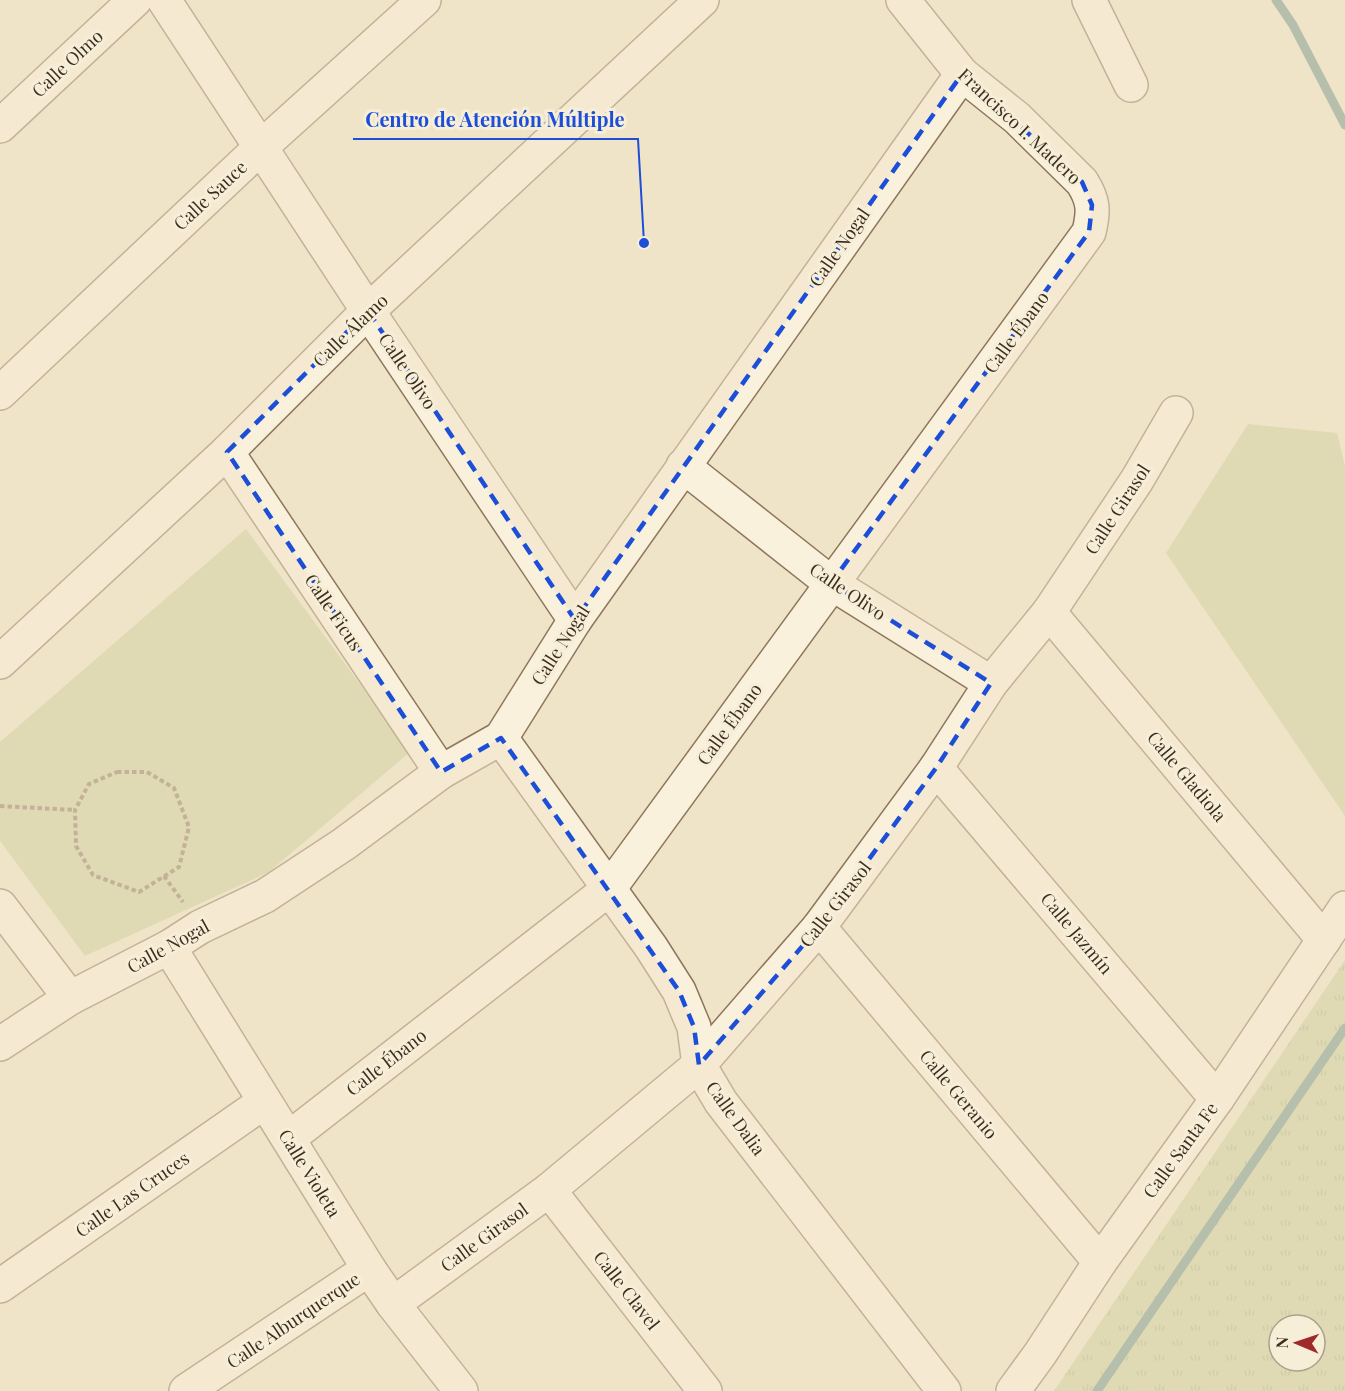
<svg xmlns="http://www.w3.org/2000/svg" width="1345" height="1391" font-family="'Playfair Display',serif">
<defs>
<pattern id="grass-tufts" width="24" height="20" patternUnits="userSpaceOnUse" patternTransform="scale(1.5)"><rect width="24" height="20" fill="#c9cf9b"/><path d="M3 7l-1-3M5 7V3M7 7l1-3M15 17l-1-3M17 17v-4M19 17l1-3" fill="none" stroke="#aeb285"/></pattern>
</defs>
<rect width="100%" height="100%" fill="#f0e4c8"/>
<path fill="url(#grass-tufts)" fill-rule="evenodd" d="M1345,960V1391H1054ZM1279,1325H1315V1361H1279Z"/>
<g fill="#c9cf9b">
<path d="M1248,424L1337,433L1345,466V816L1166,553Z"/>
<path d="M246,529L410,752L269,872L85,956L0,841V742Z"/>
</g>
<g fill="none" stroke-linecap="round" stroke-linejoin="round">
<g stroke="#6f938a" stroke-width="9">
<path d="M1276,0L1293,25L1345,125"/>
<path d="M1097,1391L1345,1028"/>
</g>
<defs>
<g id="minor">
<path d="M164,0L368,311L575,620"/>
<path d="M1089,0L1131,85"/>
<path d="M0,126L135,0"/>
<path d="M0,393L260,148L424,0"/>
<path d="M227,452L441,772"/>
<path d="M683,466L831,583L991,683"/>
<path d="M1049,612L1324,940"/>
<path d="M0,662L227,452L368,311L702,0"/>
<path d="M501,738L651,947L679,991L694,1027L699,1065L721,1102L944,1391"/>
<path d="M936,768L1217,1099"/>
<path d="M0,906L70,998"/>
<path d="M819,927L1100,1262"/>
<path d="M169,947L369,1269L393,1304L461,1391"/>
<path d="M0,1044L70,998L169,947L200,927L265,896L344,844L441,772L501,738L575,620L962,74"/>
<path d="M289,1138L609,889L1089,232C1094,211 1094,201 1082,182L1017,118L962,74L903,0"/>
<path d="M549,1190L705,1391"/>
<path d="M0,1286L264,1102"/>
<path d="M393,1304L549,1190L699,1065L819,927L936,768L991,683L1049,612L1137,480L1176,413"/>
<path d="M186,1391L369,1269"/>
<path d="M1013,1391L1040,1354L1100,1262L1217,1099L1345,908"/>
</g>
</defs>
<use href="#minor" stroke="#8d765c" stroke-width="36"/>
<g stroke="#8d765c" stroke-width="4" stroke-dasharray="4.5 3" stroke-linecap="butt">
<path d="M117,772H147L174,788L189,827L179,867L139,892L93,875L76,846L75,810L89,784Z"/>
<path d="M0,806L75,810"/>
<path d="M164,876L183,902"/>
</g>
<use href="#minor" stroke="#faf1dc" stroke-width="33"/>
</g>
<path d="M0 0H1345V1391H0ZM962,74L1082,182L1092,205L1089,232L831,583L991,683L936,768L819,927L699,1065L694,1027L679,991L501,738L441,772L227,452L368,311L575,620Z" fill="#f0e4c8" fill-opacity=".55" fill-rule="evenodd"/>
<path fill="none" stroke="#1d4ed8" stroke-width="4.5" stroke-dasharray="12 8" stroke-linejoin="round" d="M962,74L1082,182L1092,205L1089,232L831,583L991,683L936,768L819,927L699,1065L694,1027L679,991L501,738L441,772L227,452L368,311L575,620Z"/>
<g text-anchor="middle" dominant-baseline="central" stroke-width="6" stroke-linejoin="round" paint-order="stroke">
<g font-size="18" fill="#3d2e20" stroke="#f7eed8">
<text transform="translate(67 63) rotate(-43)">Calle Olmo</text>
<text transform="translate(1020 126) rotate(43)">Francisco I. Madero</text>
<text transform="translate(210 195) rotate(-43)">Calle Sauce</text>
<text transform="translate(839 247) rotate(-55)">Calle Nogal</text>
<text transform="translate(350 330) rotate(-44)">Calle Álamo</text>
<text transform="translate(1016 332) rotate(-54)">Calle Ébano</text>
<text transform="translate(408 371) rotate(56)">Calle Olivo</text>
<text transform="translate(1117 509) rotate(-57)">Calle Girasol</text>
<text transform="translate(848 591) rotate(34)">Calle Olivo</text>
<text transform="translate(334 612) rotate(56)">Calle Ficus</text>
<text transform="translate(560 645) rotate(-57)">Calle Nogal</text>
<text transform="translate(729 724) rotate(-54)">Calle Ébano</text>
<text transform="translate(1187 776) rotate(50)">Calle Gladiola</text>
<text transform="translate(835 904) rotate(-52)">Calle Girasol</text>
<text transform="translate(1077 933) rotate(50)">Calle Jazmín</text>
<text transform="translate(168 946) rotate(-29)">Calle Nogal</text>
<text transform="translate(386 1062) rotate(-38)">Calle Ébano</text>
<text transform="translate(959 1094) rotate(50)">Calle Geranio</text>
<text transform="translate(736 1118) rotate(54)">Calle Dalia</text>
<text transform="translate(1180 1150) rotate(-54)">Calle Santa Fe</text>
<text transform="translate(310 1173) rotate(58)">Calle Violeta</text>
<text transform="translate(132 1194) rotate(-35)">Calle Las Cruces</text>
<text transform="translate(484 1237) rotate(-36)">Calle Girasol</text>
<text transform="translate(627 1290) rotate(52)">Calle Clavel</text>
<text transform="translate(293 1320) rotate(-34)">Calle Alburquerque</text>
</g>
</g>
<path fill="none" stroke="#1d4ed8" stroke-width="2" d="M644 243L638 139H353"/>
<circle fill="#1d4ed8" stroke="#f7eed8" stroke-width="2" cx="644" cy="243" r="6"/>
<g font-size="20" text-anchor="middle" font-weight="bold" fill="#1d4ed8" stroke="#f7eed8" stroke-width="6" stroke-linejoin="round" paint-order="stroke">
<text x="495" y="127">Centro de Atención Múltiple</text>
</g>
<g transform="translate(1297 1343) rotate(272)"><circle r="28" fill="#f7eed8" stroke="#ada18e" stroke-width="1.5"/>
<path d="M0-4.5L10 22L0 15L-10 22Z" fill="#9e2a2b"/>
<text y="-9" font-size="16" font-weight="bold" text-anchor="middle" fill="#3d2e20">N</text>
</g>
</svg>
